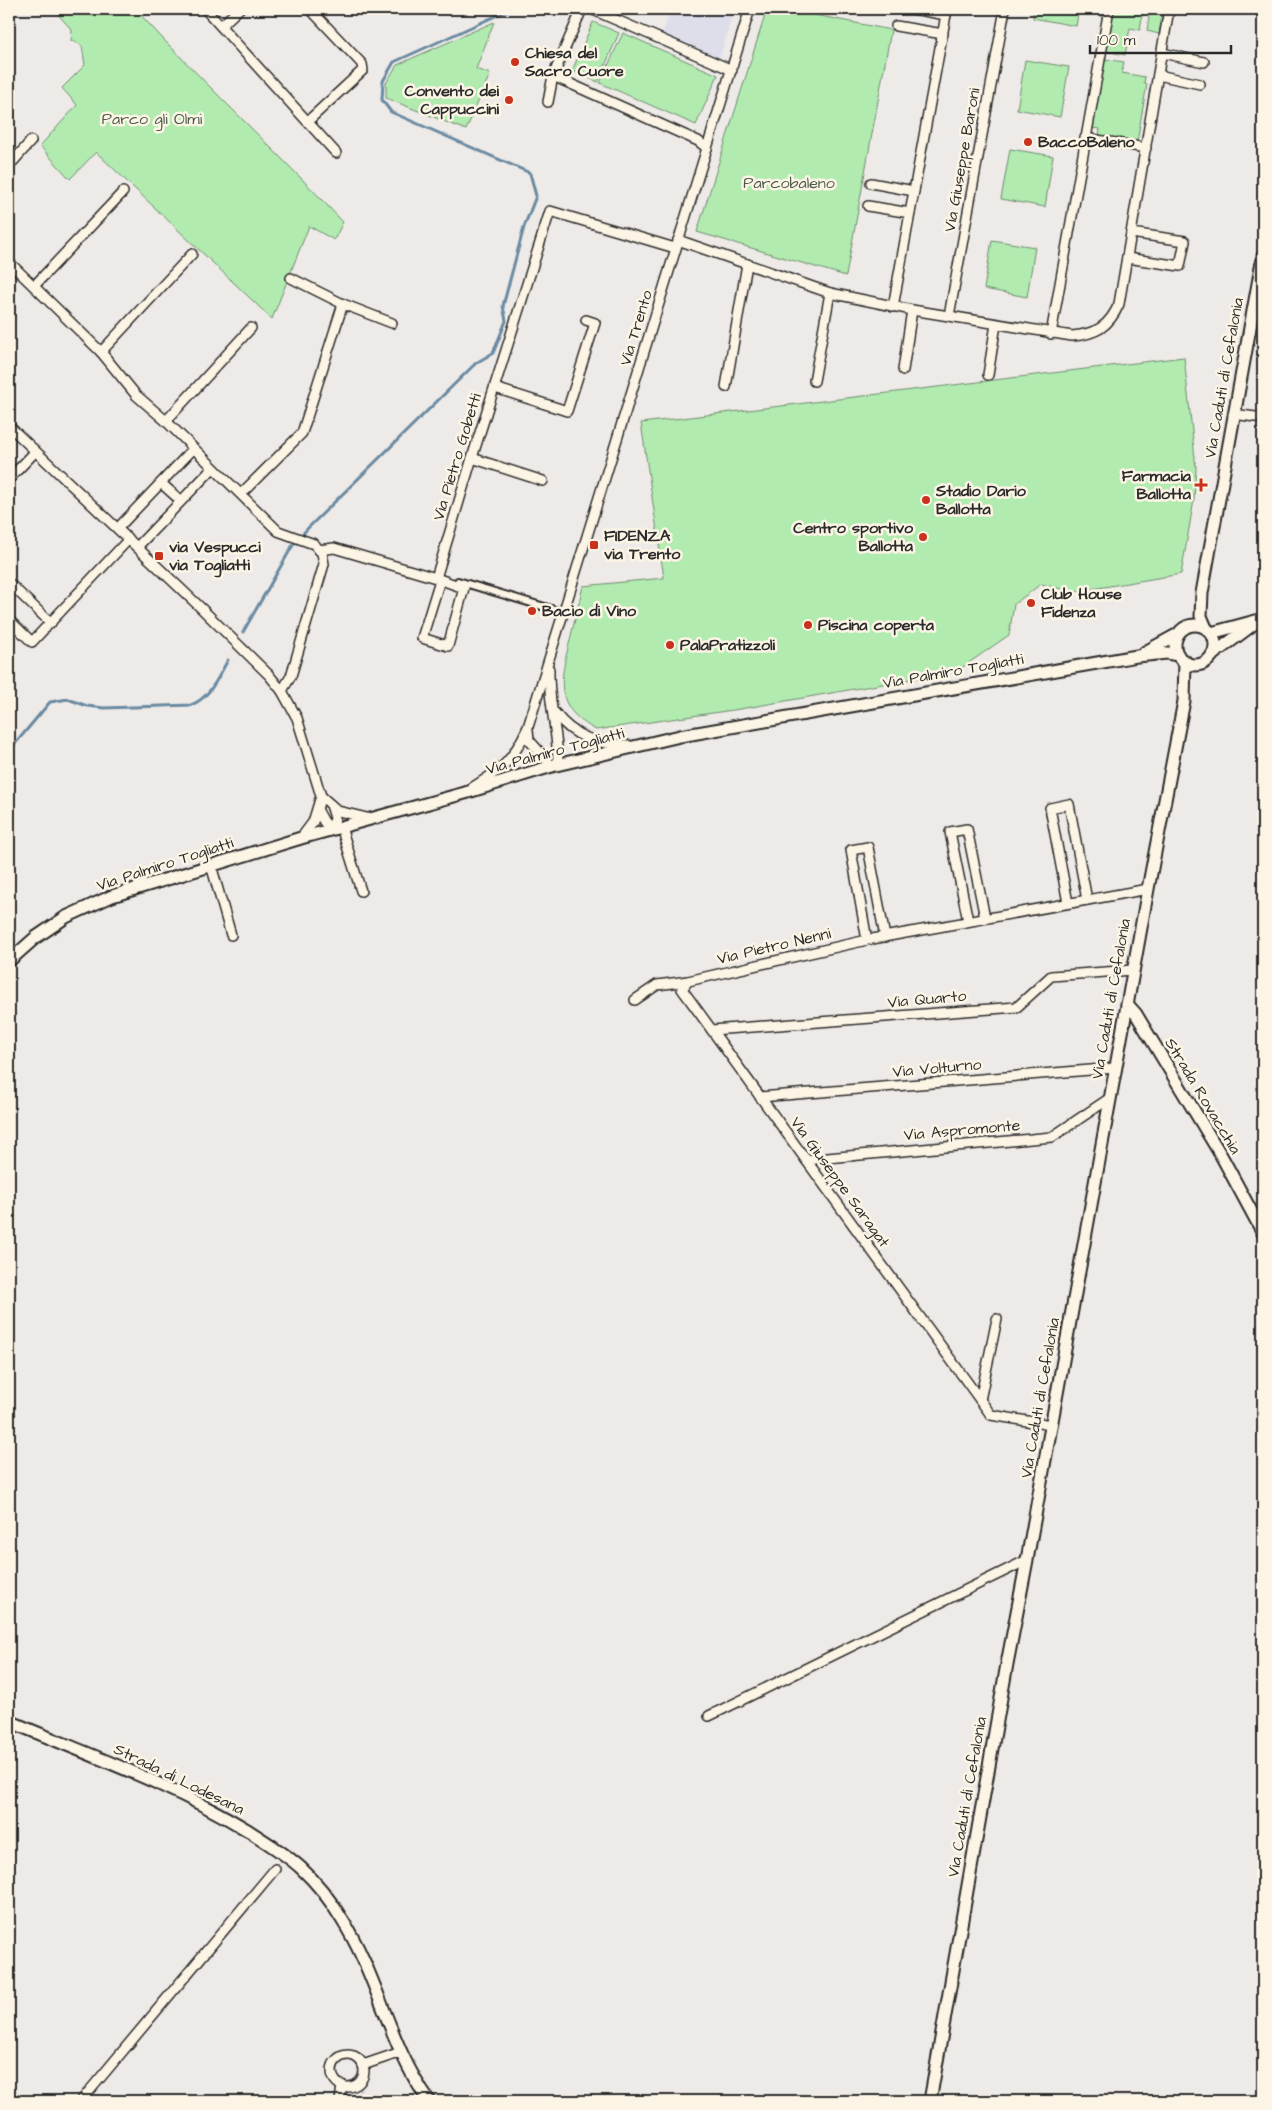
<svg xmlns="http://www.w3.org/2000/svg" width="1272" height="2110" font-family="'Architects Daughter',sans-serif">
<rect width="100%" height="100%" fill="#eeeae7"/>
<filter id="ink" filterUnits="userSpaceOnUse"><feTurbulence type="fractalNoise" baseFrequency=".02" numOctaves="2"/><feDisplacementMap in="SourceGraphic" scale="10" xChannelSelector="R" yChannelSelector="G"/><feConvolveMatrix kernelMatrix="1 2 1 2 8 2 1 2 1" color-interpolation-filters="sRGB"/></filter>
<g filter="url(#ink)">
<path fill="#deddea" d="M672,9H734L719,61L661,36Z"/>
<g fill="#b1ebb0" stroke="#6e8b6e">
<path d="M53,9H135C202,82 275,149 343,222L334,240L309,226L272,319L96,152L70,179L40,146L77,105L62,88L85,65L82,46L75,41H71L72,30Z"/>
<path d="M767,9H785L891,30L846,276L697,232Z"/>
<path d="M1034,9H1079L1076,26L1033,18Z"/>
<path d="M1113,9H1143L1140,30L1130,28L1125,55L1105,51Z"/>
<path d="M1150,9H1163L1159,34L1147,31Z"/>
<path d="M494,22L476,69L490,74L466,130L386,98V83L397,65Z"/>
<path d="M593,22L619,33L598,82L572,71Z"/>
<path d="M623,33L718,75L696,125L600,83Z"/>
<path d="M1104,59L1124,62L1122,73L1145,77L1144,83L1147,84L1137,142L1099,136L1100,129L1092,128Z"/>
<path d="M1025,60L1069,67L1060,117L1017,109Z"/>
<path d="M1010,149L1053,156L1045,207L1001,199Z"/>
<path d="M992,240L1035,247L1027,297L984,289Z"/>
<path d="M1184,357L1196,468L1194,500L1181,574L1074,592L1041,584L1014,604L1009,635L957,671L740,709L596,730C555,708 559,683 569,644C574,625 578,605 583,586L664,578L641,423Z"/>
</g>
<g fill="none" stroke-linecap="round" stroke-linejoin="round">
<g stroke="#698aa2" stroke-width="3">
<path d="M243,632L293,545L307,529L476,363L493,353L506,321L503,306L524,227L536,196L530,173L391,112L382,100L383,81L394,62L511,9"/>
<path d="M9,751L50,702L68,699L87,706L104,708L191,705C210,698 218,677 228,660"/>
</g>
<defs>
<path id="pedestrian" d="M458,581L558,611"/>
<g id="minor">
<path d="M205,9L336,153"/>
<path d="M582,9L553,76L698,141L707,148"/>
<path d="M591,9L732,70"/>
<path d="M913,9L946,15"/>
<path d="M222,25L239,9"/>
<path d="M896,26L943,34"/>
<path d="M1162,53L1204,62"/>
<path d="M1158,75L1200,84"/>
<path d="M548,102L553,76"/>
<path d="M308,121L363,70L362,64L310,9"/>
<path d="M1085,138L1146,148"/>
<path d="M9,166L31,141"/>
<path d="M871,183L914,191"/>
<path d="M868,206L910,213"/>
<path d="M9,225V227"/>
<path d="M678,240L830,293L912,310L1072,336C1096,334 1109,327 1119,304L1169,9"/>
<path d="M1127,258L1180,266L1185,241L1131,233"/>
<path d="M9,262L101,352L136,395L166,421L278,531L314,544L322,553L324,564L291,676L282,691"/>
<path d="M291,278L343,304L392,323"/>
<path d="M34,286L123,192"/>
<path d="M893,307L947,9"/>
<path d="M949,316L1005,9"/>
<path d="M1051,334L1109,9"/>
<path d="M101,352L192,254"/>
<path d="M903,370L912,310"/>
<path d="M988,375L996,324"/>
<path d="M814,381L830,293"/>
<path d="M726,387L747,264"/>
<path d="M495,388L567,411L595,323L586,320"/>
<path d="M1233,414L1263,418"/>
<path d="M166,421L251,328"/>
<path d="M9,426L201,608L269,675L282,691L297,718L321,796L313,822L301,838"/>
<path d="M472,458L543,481"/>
<path d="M9,479L35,452"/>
<path d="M161,483L181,501"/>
<path d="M241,494L302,433L343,304"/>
<path d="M118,528L193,449"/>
<path d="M137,547L213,468"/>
<path d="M319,550L334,548L436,578L472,458L550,211L675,248"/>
<path d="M436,578L464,588L448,646L422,638L440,580"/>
<path d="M9,583L51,623"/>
<path d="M9,620L32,642L129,539"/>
<path d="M549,669C548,702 558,732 558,764"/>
<path d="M555,713C574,738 597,744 628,745"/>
<path d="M528,730L529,740L552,766"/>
<path d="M473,787C504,768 513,760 528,727L750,9"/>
<path d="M321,796L338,811L367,818"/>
<path d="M318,811L324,822L332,829L335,818L331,805"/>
<path d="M341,827L361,891"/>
<path d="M211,865L231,935"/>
<path d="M1068,903L1050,808L1069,804L1087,900"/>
<path d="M968,921L950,832L967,829L985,918"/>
<path d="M867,940L851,850L868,847L885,937"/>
<path d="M688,981L682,989L991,1415L1051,1425"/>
<path d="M635,1000L657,985L688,981L867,940L1148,889"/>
<path d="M712,1030L1017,1007L1051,976L1133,970"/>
<path d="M760,1097L1115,1068"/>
<path d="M806,1160L1052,1137L1110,1098"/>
<path d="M980,1400L997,1319"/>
<path d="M709,1716L1027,1560"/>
<circle cx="348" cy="2071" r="16"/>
<path d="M363,2065L401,2052"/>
<path d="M81,2101L275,1869"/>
<path d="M340,2101L342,2085"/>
</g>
<g id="tertiary">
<circle cx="1195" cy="645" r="20"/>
<path d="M1206,628L1201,616L1202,593L1263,256"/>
<path d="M1211,633L1263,619"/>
<path d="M1145,652L1178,634"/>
<path d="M1212,655L1255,623"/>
<path d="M9,961L35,938L66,917L112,896L301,838L465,793L552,766L680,736L1137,656L1167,653L1178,655"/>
<path d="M1127,1004L1136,1014L1222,1157L1263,1233"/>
<path d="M9,1721C89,1755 174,1785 249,1831C266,1842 286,1854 301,1868C316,1882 331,1901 341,1918C378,1975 389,2046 429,2101"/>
<path d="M930,2101L1007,1664L1027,1560L1148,889L1184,701L1185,661"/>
</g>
</defs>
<use href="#pedestrian" stroke="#2b2b2b" stroke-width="10"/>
<use href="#minor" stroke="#2b2b2b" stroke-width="12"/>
<use href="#tertiary" stroke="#2b2b2b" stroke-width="15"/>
<use href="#pedestrian" stroke="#fcf5e5" stroke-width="6"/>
<use href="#minor" stroke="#fcf5e5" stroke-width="9"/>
<use href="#tertiary" stroke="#fcf5e5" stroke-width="11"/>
</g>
</g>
<g fill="#c8321e" stroke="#fcf5e5" stroke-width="2">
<circle cx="515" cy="62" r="5"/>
<circle cx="509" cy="100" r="5"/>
<circle cx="1028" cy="142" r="5"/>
<path d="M1198.5 477.5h5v5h5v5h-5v5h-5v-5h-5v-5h5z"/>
<circle cx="926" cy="500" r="5"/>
<circle cx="923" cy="537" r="5"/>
<rect x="589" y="540" width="10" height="10" rx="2.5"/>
<rect x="154" y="551" width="10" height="10" rx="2.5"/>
<circle cx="1031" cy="603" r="5"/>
<circle cx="532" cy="611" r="5"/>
<circle cx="808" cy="625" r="5"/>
<circle cx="670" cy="645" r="5"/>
</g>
<g text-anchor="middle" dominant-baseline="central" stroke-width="5" stroke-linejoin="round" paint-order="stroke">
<g font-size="16" font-weight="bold" fill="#2b2b2b" stroke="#fcf5e5" text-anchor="start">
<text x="525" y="53">Chiesa del<tspan x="525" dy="18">Sacro Cuore</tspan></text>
<text x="499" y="91" text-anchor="end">Convento dei<tspan x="499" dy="18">Cappuccini</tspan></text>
<text x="1038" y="142">BaccoBaleno</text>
<text x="1191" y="476" text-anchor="end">Farmacia<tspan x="1191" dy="18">Ballotta</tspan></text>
<text x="936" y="491">Stadio Dario<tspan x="936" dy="18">Ballotta</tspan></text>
<text x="913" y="528" text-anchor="end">Centro sportivo<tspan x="913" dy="18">Ballotta</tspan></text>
<text x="604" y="536">FIDENZA<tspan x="604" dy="18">via Trento</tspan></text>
<text x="169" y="547">via Vespucci<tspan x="169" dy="18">via Togliatti</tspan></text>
<text x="1041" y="594">Club House<tspan x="1041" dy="18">Fidenza</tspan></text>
<text x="542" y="611">Bacio di Vino</text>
<text x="818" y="625">Piscina coperta</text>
<text x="680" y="645">PalaPratizzoli</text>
</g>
<g font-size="16" fill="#4c5b4c" stroke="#fcf5e5">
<text x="152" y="119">Parco gli Olmi</text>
<text x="789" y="183">Parcobaleno</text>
</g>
<g font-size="16" fill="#2b2b2b" stroke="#fcf5e5">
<text transform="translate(962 160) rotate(-80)">Via Giuseppe Baroni</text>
<text transform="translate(636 328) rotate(-73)">Via Trento</text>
<text transform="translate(1224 378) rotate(-80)">Via Caduti di Cefalonia</text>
<text transform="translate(457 457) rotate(-73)">Via Pietro Gobetti</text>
<text transform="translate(953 671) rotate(-10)">Via Palmiro Togliatti</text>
<text transform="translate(555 751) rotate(-15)">Via Palmiro Togliatti</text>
<text transform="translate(165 864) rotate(-18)">Via Palmiro Togliatti</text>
<text transform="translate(774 946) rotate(-13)">Via Pietro Nenni</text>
<text transform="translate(927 999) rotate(-5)">Via Quarto</text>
<text transform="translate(1111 999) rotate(-80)">Via Caduti di Cefalonia</text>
<text transform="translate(937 1068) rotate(-5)">Via Volturno</text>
<text transform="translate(1203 1096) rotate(59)">Strada Rovacchia</text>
<text transform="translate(962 1130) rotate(-5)">Via Aspromonte</text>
<text transform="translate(840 1182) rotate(54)">Via Giuseppe Saragat</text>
<text transform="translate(1040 1398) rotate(-80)">Via Caduti di Cefalonia</text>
<text transform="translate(179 1779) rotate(26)">Strada di Lodesana</text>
<text transform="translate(967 1797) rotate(-80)">Via Caduti di Cefalonia</text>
</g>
</g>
<rect width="1272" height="2110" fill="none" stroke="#fcf5e5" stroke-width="30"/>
<rect x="15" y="15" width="1242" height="2080" fill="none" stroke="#2b2b2b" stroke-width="2" filter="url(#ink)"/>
<path d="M1090 45v8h141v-8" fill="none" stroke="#2b2b2b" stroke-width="2.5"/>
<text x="1097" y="45" font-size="15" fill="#2b2b2b" stroke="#fcf5e5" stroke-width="4" paint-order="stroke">100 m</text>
</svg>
